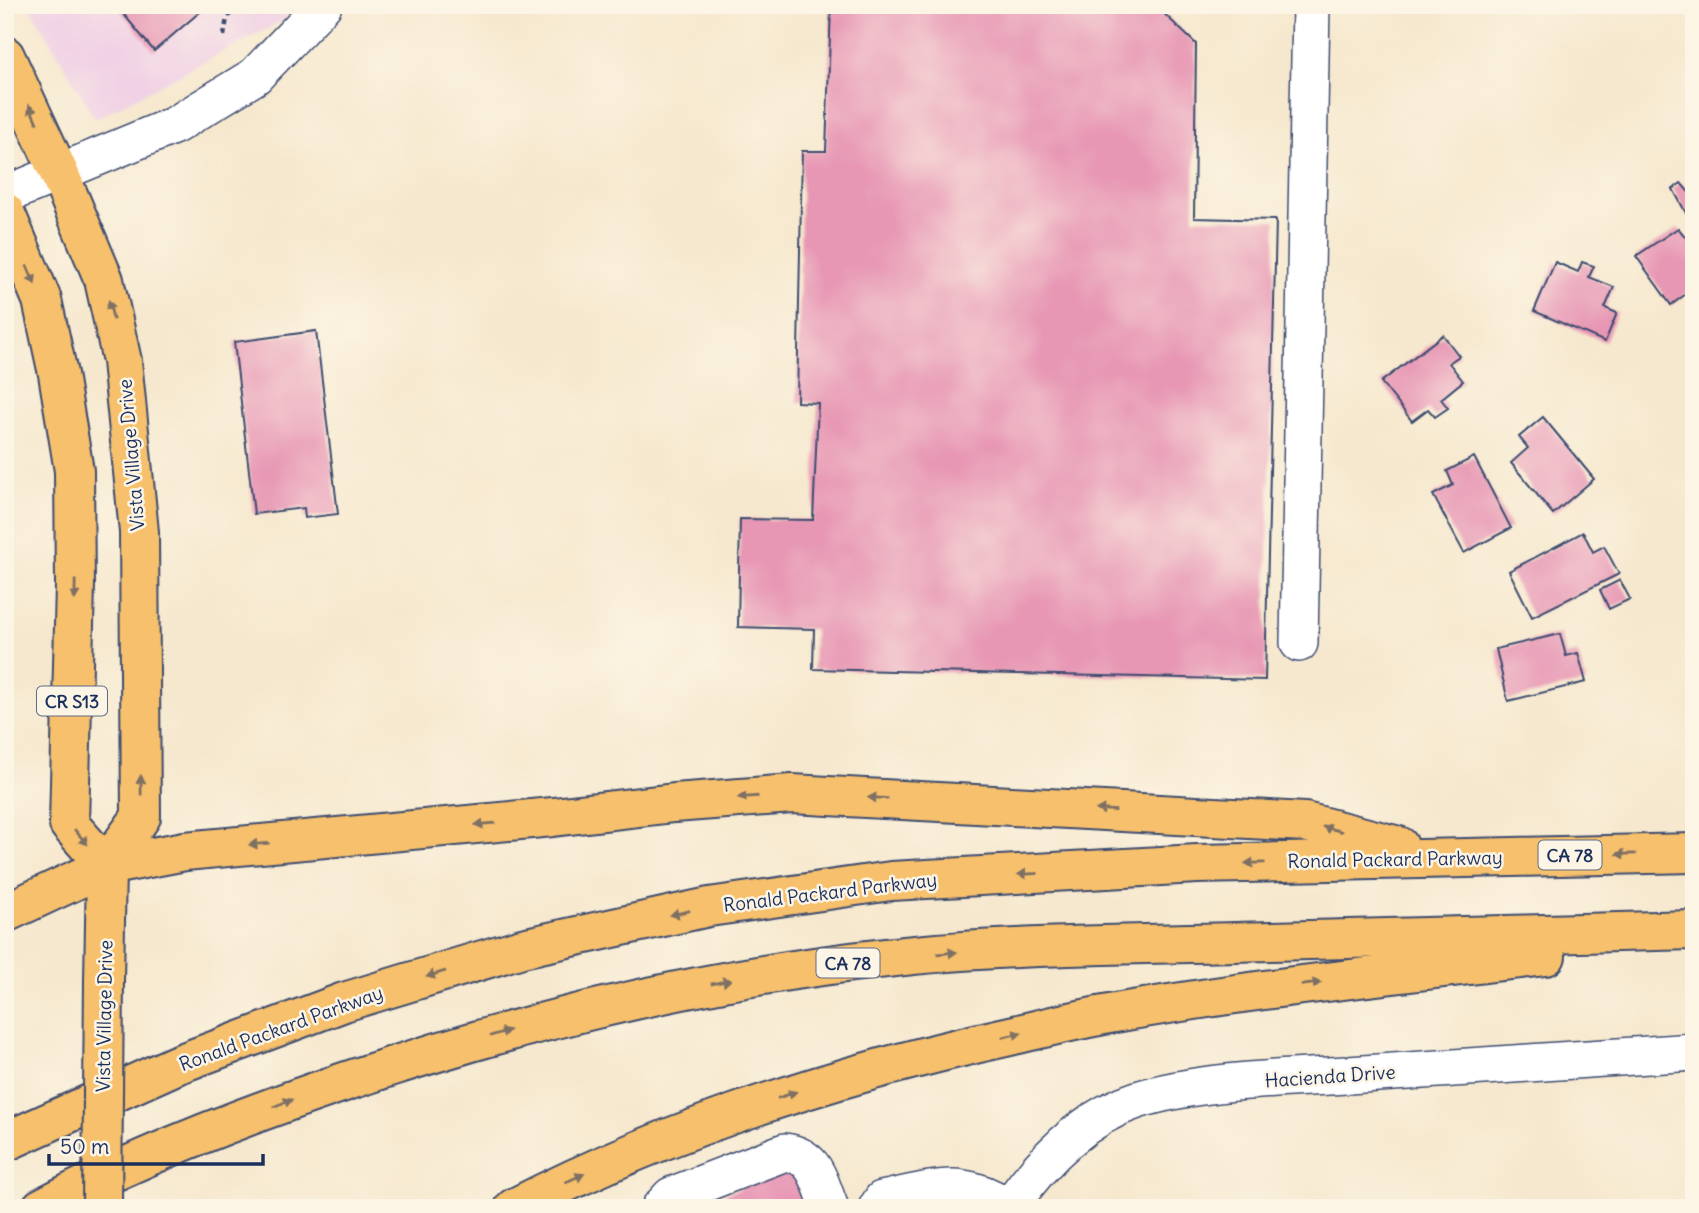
<svg xmlns="http://www.w3.org/2000/svg" width="1699" height="1213" font-family="Delius,sans-serif">
<rect width="100%" height="100%" fill="#fcf5e5"/>
<filter id="ink" filterUnits="userSpaceOnUse"><feTurbulence type="fractalNoise" baseFrequency=".0143" numOctaves="2"/><feDisplacementMap in="SourceGraphic" scale="14" xChannelSelector="R" yChannelSelector="G"/><feConvolveMatrix kernelMatrix="1 2 1 2 8 2 1 2 1" color-interpolation-filters="sRGB"/></filter>
<filter id="wash" filterUnits="userSpaceOnUse"><feTurbulence type="fractalNoise" baseFrequency=".00686" numOctaves="4" result="noise"/><feDisplacementMap in="SourceGraphic" scale="28" xChannelSelector="R" yChannelSelector="G"/><feGaussianBlur stdDeviation="1.57" result="paint"/><feColorMatrix in="noise" values="0 0 0 0 0 0 0 0 0 0 0 0 0 0 0 0 0 1.4 0 .05"/><feComposite in="paint" operator="in"/></filter>
<g filter="url(#wash)">
<rect width="100%" height="100%" fill="#f6e8ce"/>
<path fill="#f0d0e5" d="M29,5H296L284,20L95,119Z"/>
<g id="blocks">
<g fill="#e796b4">
<path d="M116,5H208L154,51Z"/>
<path d="M831,5H1155L1196,44L1194,218L1276,220L1265,680L813,669L814,629L738,627L740,519L813,520L818,403L797,402L802,151H826Z"/>
<path d="M1681,183L1694,198V208L1686,213L1673,189Z"/>
<path d="M1678,228L1694,247V277L1691,280L1694,288L1671,305L1636,256Z"/>
<path d="M1555,262L1578,272L1582,262L1594,266L1589,277L1614,287L1605,308L1617,313L1605,342L1534,311Z"/>
<path d="M316,331L338,514L305,518L304,508L254,514L234,342Z"/>
<path d="M1443,335L1459,356L1449,363L1463,381L1441,399L1448,408L1435,417L1428,409L1412,421L1381,382Z"/>
<path d="M1543,417L1594,479L1553,514L1511,463L1528,448L1519,437Z"/>
<path d="M1474,457L1511,528L1464,553L1433,495L1453,485L1447,471Z"/>
<path d="M1583,532L1593,552L1604,546L1619,574L1532,617L1509,571Z"/>
<path d="M1620,580L1630,599L1609,609L1600,590Z"/>
<path d="M1560,634L1566,656L1578,653L1586,682L1508,701L1496,649Z"/>
<path d="M793,1166L812,1208H692Z"/>
</g>
</g>
</g>
<g filter="url(#ink)">
<use href="#blocks" fill-opacity="0" stroke="#3c4b6f" stroke-width="2"/>
<g fill="none" stroke-linecap="round" stroke-linejoin="round">
<defs>
<g id="minor">
<path d="M5,195L175,125L255,76L323,5"/>
<path d="M1299,643L1311,5"/>
<path d="M660,1208L671,1196L785,1152C817,1156 819,1182 830,1208"/>
<path d="M877,1208L882,1200C908,1195 938,1185 964,1189C980,1191 995,1200 1010,1207"/>
<path d="M1009,1208C1041,1161 1082,1118 1137,1100C1199,1080 1283,1079 1348,1075C1463,1067 1579,1060 1694,1052"/>
</g>
<g id="major">
<path d="M5,56L59,173L104,280L122,361L139,532L141,817L106,866L104,981"/>
<path d="M5,212L42,300L58,374L74,471L75,585L69,824L106,866"/>
</g>
<g id="highway">
<path d="M5,913L106,866L185,851L553,817L674,803L792,794L1305,822L1399,846"/>
<path d="M5,1142L176,1065L344,1002L522,948L709,907L891,881L1197,864L1694,853"/>
<path d="M41,1208C138,1156 243,1116 347,1081C522,1022 702,978 886,958C1001,945 1118,945 1234,942C1387,938 1541,934 1694,930"/>
<path d="M514,1208C671,1127 838,1074 1010,1036C1044,1028 1079,1019 1115,1013C1257,988 1402,973 1546,956"/>
</g>
</defs>
<use href="#minor" stroke="#3c4b6f" stroke-width="40"/>
<use href="#major" stroke="#3c4b6f" stroke-width="42"/>
<use href="#highway" stroke="#3c4b6f" stroke-width="42"/>
<path stroke="#3c4b6f" stroke-width="4.5" stroke-dasharray="5 5" stroke-linecap="butt" d="M224,36L227,18L237,5"/>
<use href="#minor" stroke="#fff" stroke-width="37"/>
<use href="#major" stroke="#f7c06c" stroke-width="38"/>
<use href="#highway" stroke="#f7c06c" stroke-width="38"/>
<defs>
<path id="major-bridge" d="M102,1208L104,981"/>
</defs>
<use href="#major-bridge" stroke="#3c4b6f" stroke-width="42" stroke-linecap="butt"/>
<use href="#major-bridge" stroke="#f7c06c" stroke-width="38"/>
</g>
<defs><path id="oneway-solid" d="M-6-.8H1V-3.2L6.5 0L1 3.2V.8H-6Z" transform="scale(1.75)"/></defs>
<g fill="#7e7064">
<use href="#oneway-solid" transform="translate(33 114) rotate(-114)"/>
<use href="#oneway-solid" transform="translate(31 275) rotate(67)"/>
<use href="#oneway-solid" transform="translate(111 310) rotate(-103)"/>
<use href="#oneway-solid" transform="translate(75 590) rotate(91)"/>
<use href="#oneway-solid" transform="translate(141 785) rotate(-91)"/>
<use href="#oneway-solid" transform="translate(748 797) rotate(176)"/>
<use href="#oneway-solid" transform="translate(878 798) rotate(-177)"/>
<use href="#oneway-solid" transform="translate(1106 810) rotate(-177)"/>
<use href="#oneway-solid" transform="translate(485 824) rotate(175)"/>
<use href="#oneway-solid" transform="translate(1332 829) rotate(-166)"/>
<use href="#oneway-solid" transform="translate(81 837) rotate(49)"/>
<use href="#oneway-solid" transform="translate(259 844) rotate(175)"/>
<use href="#oneway-solid" transform="translate(1626 854) rotate(179)"/>
<use href="#oneway-solid" transform="translate(1255 863) rotate(179)"/>
<use href="#oneway-solid" transform="translate(1028 874) rotate(177)"/>
<use href="#oneway-solid" transform="translate(680 913) rotate(167)"/>
<use href="#oneway-solid" transform="translate(947 953) rotate(-5)"/>
<use href="#oneway-solid" transform="translate(436 974) rotate(163)"/>
<use href="#oneway-solid" transform="translate(721 982) rotate(-11)"/>
<use href="#oneway-solid" transform="translate(1311 984) rotate(-7)"/>
<use href="#oneway-solid" transform="translate(500 1033) rotate(-17)"/>
<use href="#oneway-solid" transform="translate(1012 1035) rotate(-13)"/>
<use href="#oneway-solid" transform="translate(787 1095) rotate(-19)"/>
<use href="#oneway-solid" transform="translate(283 1103) rotate(-21)"/>
<use href="#oneway-solid" transform="translate(575 1178) rotate(-24)"/>
</g>
</g>
<g text-anchor="middle" dominant-baseline="central" stroke-width="5" stroke-linejoin="round" paint-order="stroke">
<g fill="#fcf5e5" stroke="#5e6a86" stroke-width="2">
<rect x="37" y="686.5" width="70" height="29" rx="5"/>
<rect x="1538.5" y="840.5" width="63" height="29" rx="5"/>
<rect x="816.5" y="948.5" width="63" height="29" rx="5"/>
</g>
<g font-size="18" font-weight="bold" fill="#1b2f5e">
<text x="72" y="701">CR S13</text>
<text x="1570" y="855">CA 78</text>
<text x="848" y="963">CA 78</text>
</g>
<g font-size="19" fill="#1b2f5e" stroke="#fcf5e5">
<text transform="translate(131 455) rotate(-95)">Vista Village Drive</text>
<text transform="translate(1395 859) rotate(-1)">Ronald Packard Parkway</text>
<text transform="translate(830 892) rotate(-7)">Ronald Packard Parkway</text>
<text transform="translate(104 1016) rotate(-89)">Vista Village Drive</text>
<text transform="translate(281 1028) rotate(-20)">Ronald Packard Parkway</text>
<text transform="translate(1330 1076) rotate(-4)">Hacienda Drive</text>
</g>
</g>
<rect width="1699" height="1213" fill="none" stroke="#fcf5e5" stroke-width="28"/>
<path d="M49 1154v10h214v-10" fill="none" stroke="#1b2f5e" stroke-width="3.5"/>
<text x="60" y="1154" font-size="21" fill="#1b2f5e" stroke="#fcf5e5" stroke-width="5" paint-order="stroke">50 m</text>
</svg>
